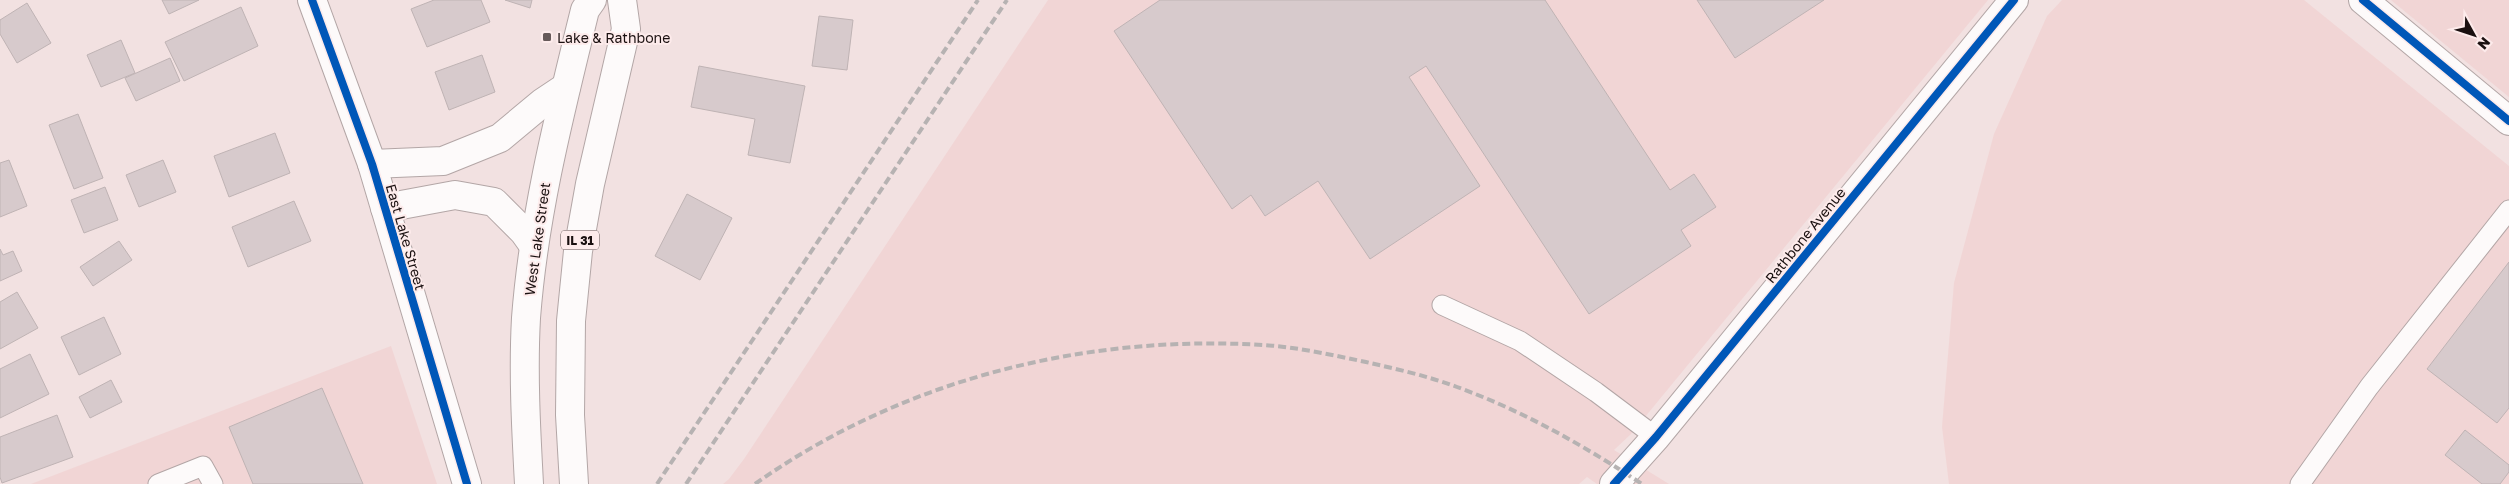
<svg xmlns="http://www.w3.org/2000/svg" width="2509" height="484" font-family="'Golos Text',sans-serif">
<rect width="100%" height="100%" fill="#f2e1e1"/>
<g fill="#f1d5d5">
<path d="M1048,0H1988L1631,434L1614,450L1669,484H1597L1587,477L1579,484H723L729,479L744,459Z"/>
<path d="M2062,0H2304L2509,166V484H1949L1942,427L1954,283L1994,134L2047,16Z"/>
<path d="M2391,0H2509V97Z"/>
<path d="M391,346L437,484H31Z"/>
</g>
<g fill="#d7cacc" stroke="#bfb3b4">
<path d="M162,0H199L169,14Z"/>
<path d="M434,0H481L490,22L427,47L411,9Z"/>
<path d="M505,0H532L530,8Z"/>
<path d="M1160,0H1545L1670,190L1694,174L1716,207L1681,230L1691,246L1589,314L1426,66L1409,77L1480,186L1370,259L1318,181L1265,216L1251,195L1232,209L1114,31Z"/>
<path d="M1697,0H1824L1735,58Z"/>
<path d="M27,3L51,43L17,63L0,34V20Z"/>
<path d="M241,7L258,46L184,81L165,42Z"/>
<path d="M819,16L853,20L847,70L812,66Z"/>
<path d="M121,40L135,73L101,87L87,55Z"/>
<path d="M482,55L495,92L449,110L435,72Z"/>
<path d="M170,58L180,81L136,101L125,78Z"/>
<path d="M699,66L805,86L790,163L748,155L755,119L691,107Z"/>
<path d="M78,114L103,178L74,189L49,125Z"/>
<path d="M275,133L290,173L229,197L214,156Z"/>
<path d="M9,160L27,206L0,217V163Z"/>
<path d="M163,160L176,192L139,207L126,175Z"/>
<path d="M105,187L118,220L84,233L71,200Z"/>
<path d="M687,194L732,218L700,280L655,256Z"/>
<path d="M294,201L311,241L248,267L232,227Z"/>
<path d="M119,241L132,260L93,286L80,267Z"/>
<path d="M0,249L3,255L13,251L22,271L0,281Z"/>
<path d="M2509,262V408L2497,423L2427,369Z"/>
<path d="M17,292L38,328L0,349V302Z"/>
<path d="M104,317L121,354L79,375L61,337Z"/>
<path d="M30,354L49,394L0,418V369Z"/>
<path d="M111,380L122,402L90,418L79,397Z"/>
<path d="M322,388L363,484H253L229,427Z"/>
<path d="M57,415L73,457L2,483L0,477V437Z"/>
<path d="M2465,430L2509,465V472L2500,484H2482L2445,455Z"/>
</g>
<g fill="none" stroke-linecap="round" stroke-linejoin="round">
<defs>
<g id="lane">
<path d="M1442,305L1520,341L1596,392L1656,437"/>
<path d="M158,484L203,466L213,484"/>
<path d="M2300,484L2369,387L2509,210"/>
</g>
<g id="street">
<path d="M312,0L372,164L467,484"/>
<path d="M2363,0L2509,121"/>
<path d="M1614,484L1656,437L2014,0"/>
</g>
<g id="primary">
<path d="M372,164L443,161L500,138L542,103L566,87"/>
<path d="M385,208L455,195L494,202L524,232L534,246"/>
<path d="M529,484C526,429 523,373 526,318C534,213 560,112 585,10L592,0"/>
<path d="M574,484L570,415L571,321L578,251L590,184L626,29L622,0"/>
</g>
</defs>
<use href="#lane" stroke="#b3a6a6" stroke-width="21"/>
<use href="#street" stroke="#b3a6a6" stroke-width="30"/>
<use href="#primary" stroke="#b3a6a6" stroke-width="30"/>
<use href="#lane" stroke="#fdfafa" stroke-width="19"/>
<use href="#street" stroke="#fdfafa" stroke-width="28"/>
<use href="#primary" stroke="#fdfafa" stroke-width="28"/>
<g stroke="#b6b2b2" stroke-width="4" stroke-dasharray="8 4" stroke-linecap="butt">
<path d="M657,484L978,0"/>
<path d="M686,484L1007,0"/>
<path d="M755,484C902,380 1083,334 1263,345C1297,347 1332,355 1366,362C1396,369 1428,376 1457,387C1523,411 1583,445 1642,484"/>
</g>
<defs>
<g id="cycleway">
<path d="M312,0L372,164L467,484"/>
<path d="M2363,0L2509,121"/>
<path d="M1614,484L1656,437L2014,0"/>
</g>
</defs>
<use href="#cycleway" stroke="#fdebeb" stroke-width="11"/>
<use href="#cycleway" stroke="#0057b8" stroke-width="8"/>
</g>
<rect fill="#665959" stroke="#fdebeb" stroke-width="2" x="542" y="32" width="10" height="10" rx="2.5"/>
<g text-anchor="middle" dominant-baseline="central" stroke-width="4" stroke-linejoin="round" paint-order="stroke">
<rect fill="#fdebeb" stroke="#5e5252" stroke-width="1" x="561" y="230.5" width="38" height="19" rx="4"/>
<g font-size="12" font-weight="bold" fill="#1a1010">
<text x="580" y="240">IL 31</text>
</g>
<g font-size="14" fill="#1a1010" stroke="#fdebeb" text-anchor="start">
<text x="557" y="37">Lake &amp; Rathbone</text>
</g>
<g font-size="14" fill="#1a1010" stroke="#fdebeb">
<text transform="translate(1805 235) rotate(-51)">Rathbone Avenue</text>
<text transform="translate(406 237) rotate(74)">East Lake Street</text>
<text transform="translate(537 239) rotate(-82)">West Lake Street</text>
</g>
</g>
<g transform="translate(2474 35) rotate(130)" stroke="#fdebeb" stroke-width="4" paint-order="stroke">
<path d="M0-4L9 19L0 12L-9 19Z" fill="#1a1010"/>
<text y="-8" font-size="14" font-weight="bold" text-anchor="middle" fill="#1a1010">N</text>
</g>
</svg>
